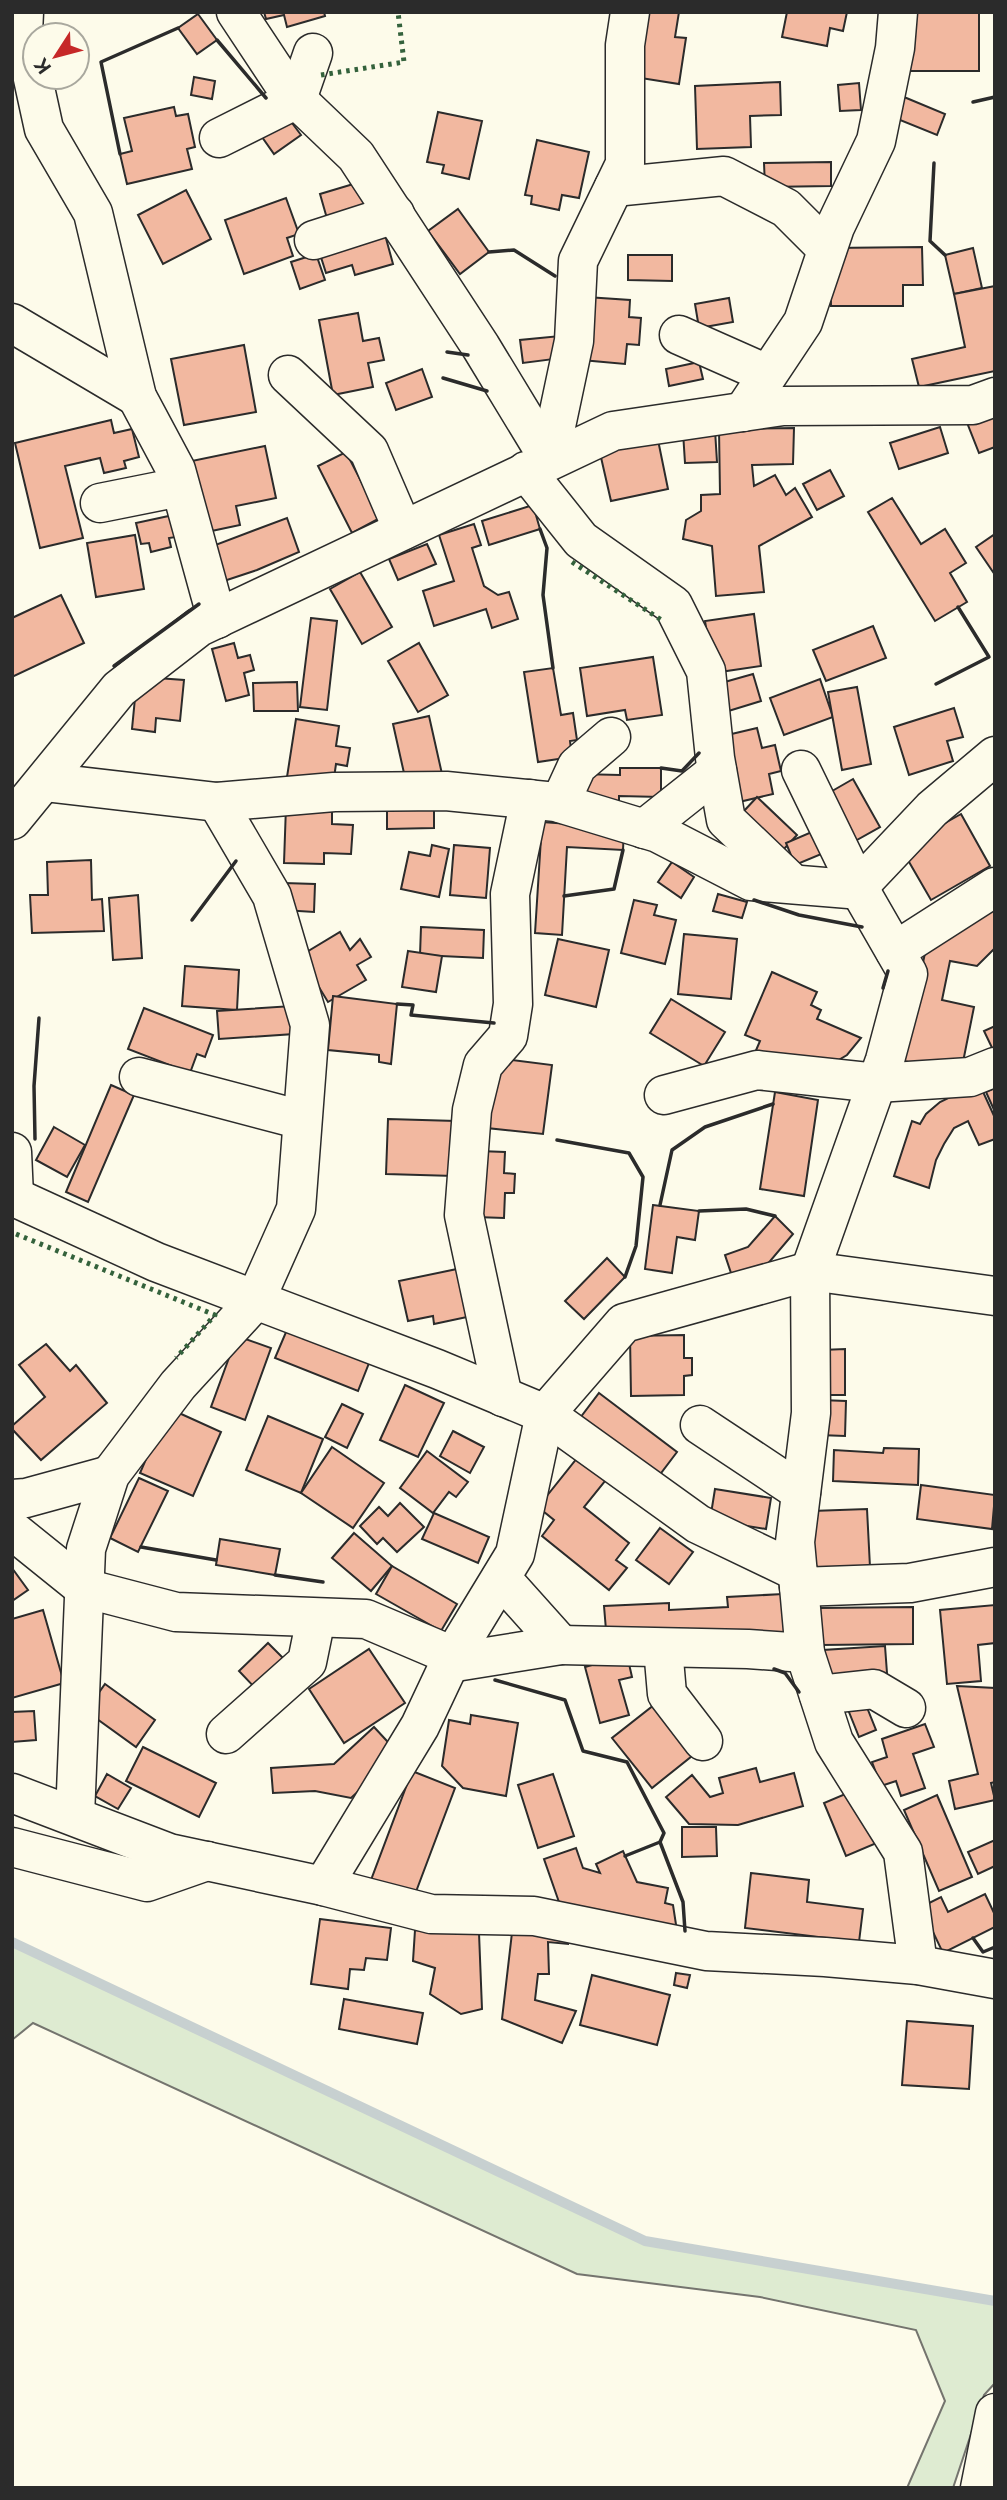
<svg xmlns="http://www.w3.org/2000/svg" width="1007" height="2500" font-family="Inter,sans-serif">
<rect width="100%" height="100%" fill="#fdfbea"/>
<path fill="#deebd1" stroke="#74746e" stroke-width="2" d="M12,1942L645,2241L995,2301V2383L984,2395L953,2488H907L945,2401L916,2330L760,2297L577,2274L33,2023L12,2040Z"/>
<g fill="none" stroke-linecap="round" stroke-linejoin="round">
<path stroke="#c7d0d0" stroke-width="10" d="M12,1942L645,2241L995,2301"/>
</g>
<g fill="#f2b8a0" stroke="#2b2b2b" stroke-width="2">
<path d="M264,12H324L325,16L287,27L284,15L266,19Z"/>
<path d="M638,12H679L675,37L686,38L679,84L628,76Z"/>
<path d="M787,12H847L843,31L830,28L827,46L782,37Z"/>
<rect x="908" y="12" width="71" height="59"/>
<path d="M198,14L217,40L197,54L178,28Z"/>
<path d="M194,77L215,81L212,99L191,95Z"/>
<path d="M780,82L781,115L750,116L751,147L697,149L695,86Z"/>
<path d="M859,83L861,110L840,111L838,85Z"/>
<path d="M904,97L945,114L937,135L895,118Z"/>
<path d="M174,107L176,116L188,114L195,147L187,149L192,169L127,184L120,154L132,151L124,118Z"/>
<path d="M438,112L482,121L469,179L442,173L444,165L427,162Z"/>
<path d="M289,119L301,135L274,154L262,137Z"/>
<path d="M537,140L589,152L579,198L562,195L559,210L531,204L532,196L525,195Z"/>
<path d="M831,162V186L765,187L764,163Z"/>
<path d="M360,182L369,210L328,222L320,194Z"/>
<path d="M186,190L211,239L163,264L138,215Z"/>
<path d="M286,198L299,234L287,238L293,256L244,274L225,220Z"/>
<path d="M458,209L489,252L460,274L428,231Z"/>
<path d="M384,231L393,264L355,275L352,265L326,273L319,251Z"/>
<path d="M922,247L923,285H903V306H831L830,248Z"/>
<path d="M973,248L982,288L954,294L945,255Z"/>
<path d="M316,254L325,280L300,289L291,262Z"/>
<path d="M628,255H672V281L628,280Z"/>
<path d="M995,286V371L919,387L912,359L965,347L954,294Z"/>
<path d="M586,297L630,300L629,317L641,318L639,345L627,344L625,364L582,360Z"/>
<path d="M729,298L733,322L699,328L695,304Z"/>
<path d="M358,313L363,341L379,338L384,360L368,363L373,387L333,395L319,320Z"/>
<path d="M560,336L562,358L523,363L520,340Z"/>
<path d="M244,345L256,412L184,425L171,359Z"/>
<path d="M699,362L703,379L669,386L666,369Z"/>
<path d="M422,369L432,397L396,410L386,383Z"/>
<path d="M995,410V447L979,453L966,420Z"/>
<path d="M111,420L114,433L132,429L139,457L124,461L126,468L104,473L100,458L65,466L83,538L40,548L15,443Z"/>
<path d="M940,427L948,453L899,469L890,443Z"/>
<path d="M794,428L793,464L752,465L754,486L775,475L786,495L795,488L812,517L759,546L764,592L716,596L712,546L683,539L686,520L701,511V495L720,494L719,429Z"/>
<path d="M715,430L717,462L685,463L683,432Z"/>
<path d="M658,440L668,489L611,501L600,453Z"/>
<path d="M265,446L276,498L236,506L240,525L202,533L187,462Z"/>
<path d="M346,452L380,518L352,533L318,466Z"/>
<path d="M830,470L844,496L817,510L803,484Z"/>
<path d="M892,498L921,544L945,529L966,563L950,573L967,602L935,621L868,512Z"/>
<path d="M533,505L540,529L489,545L482,521Z"/>
<path d="M178,514L182,536L169,538L171,547L151,552L149,543L141,544L136,523Z"/>
<path d="M287,518L299,552L257,570L221,582L210,547Z"/>
<path d="M474,524L481,545L472,548L484,586L498,595L509,592L518,619L492,628L486,609L434,626L423,591L454,581L439,535Z"/>
<path d="M995,534V570L993,572L976,547Z"/>
<path d="M135,535L144,589L96,597L87,543Z"/>
<path d="M427,544L436,564L398,580L389,559Z"/>
<path d="M360,572L392,627L362,644L330,589Z"/>
<path d="M61,595L84,643L12,677V618Z"/>
<path d="M754,614L761,666L713,673L705,621Z"/>
<path d="M311,618L337,621L327,710L300,707Z"/>
<path d="M873,626L886,658L826,681L813,650Z"/>
<path d="M234,643L238,658L250,655L254,670L244,673L249,695L226,701L212,649Z"/>
<path d="M419,643L448,695L418,712L388,661Z"/>
<path d="M653,657L662,715L627,720L625,710L587,716L580,668Z"/>
<path d="M553,668L561,715L573,713L577,740L570,741L572,757L538,762L524,672Z"/>
<path d="M753,674L761,701L722,713L714,685Z"/>
<path d="M157,678L184,680L180,721L156,718L155,732L132,729L136,688Z"/>
<path d="M820,679L833,717L784,735L770,698Z"/>
<path d="M297,682L298,711H254L253,683Z"/>
<path d="M857,687L871,764L842,770L828,692Z"/>
<path d="M954,708L963,737L947,741L953,761L909,775L894,727Z"/>
<path d="M429,716L442,774L406,782L393,724Z"/>
<path d="M296,719L339,726L336,746L350,748L347,766L336,764L333,785L287,777Z"/>
<path d="M757,728L762,748L775,745L781,771L769,774L773,794L739,802L723,736Z"/>
<path d="M620,768H661V797L619,796V804L579,803V774L620,775Z"/>
<path d="M853,779L880,827L848,845L820,798Z"/>
<path d="M757,797L797,835L783,850L743,812Z"/>
<path d="M434,804V828L387,829V805Z"/>
<path d="M286,806L332,808V824L353,825L351,854L324,853V864L284,863Z"/>
<path d="M961,814L990,866L931,900L901,848Z"/>
<path d="M542,822L624,828L623,850L567,847L562,935L535,933Z"/>
<path d="M821,828L831,850L795,865L786,843Z"/>
<path d="M432,845L449,849L439,897L401,889L409,852L430,856Z"/>
<path d="M454,845L490,848L486,898L450,895Z"/>
<path d="M91,860L92,900L102,899L104,931L32,933L30,895H48L47,862Z"/>
<path d="M672,862L694,877L681,898L658,882Z"/>
<path d="M284,883L315,884L314,912L283,910Z"/>
<path d="M718,894L747,902L742,918L713,911Z"/>
<path d="M138,895L142,958L113,960L109,898Z"/>
<path d="M634,900L657,905L654,915L676,920L665,964L621,953Z"/>
<path d="M995,909V948L977,966L950,961L942,1000L974,1007L961,1072L903,1061L926,948Z"/>
<path d="M421,927L484,930L483,958L420,955Z"/>
<path d="M340,932L350,950L360,939L371,957L357,965L366,980L328,1002L300,956Z"/>
<path d="M684,934L737,939L731,999L678,994Z"/>
<path d="M558,939L609,950L596,1007L545,995Z"/>
<path d="M408,951L442,956L436,992L402,987Z"/>
<path d="M185,966L239,970L237,1010L182,1006Z"/>
<path d="M772,972L817,992L811,1005L821,1010L817,1019L861,1038L847,1055L825,1068L754,1055L760,1041L745,1035Z"/>
<path d="M333,996L397,1004L391,1064L379,1062V1055L328,1050Z"/>
<path d="M671,999L725,1032L704,1066L650,1033Z"/>
<path d="M292,1006L294,1034L219,1039L217,1011Z"/>
<path d="M144,1008L213,1035L205,1057L197,1054L190,1073L128,1049Z"/>
<path d="M995,1026V1054L984,1031Z"/>
<path d="M496,1058L552,1065L543,1134L487,1128Z"/>
<path d="M979,1083L995,1118V1139L979,1145L968,1121L954,1128L944,1144L936,1160L929,1188L894,1176L912,1121L920,1124L926,1114L940,1102Z"/>
<path d="M111,1085L134,1095L88,1202L66,1192Z"/>
<path d="M995,1088V1112L986,1092Z"/>
<path d="M775,1092L818,1100L804,1196L760,1189Z"/>
<path d="M388,1119L456,1121L454,1176L386,1174Z"/>
<path d="M54,1127L85,1145L67,1177L36,1160Z"/>
<path d="M479,1151L505,1152L504,1173L515,1174L514,1193H505L504,1218L476,1217Z"/>
<path d="M653,1205L699,1211L695,1240L677,1237L672,1273L645,1269Z"/>
<path d="M775,1216L793,1234L766,1266L733,1279L725,1255L748,1247Z"/>
<path d="M607,1258L625,1277L584,1319L565,1301Z"/>
<path d="M457,1269L467,1317L434,1324L433,1316L408,1321L399,1281Z"/>
<path d="M289,1325L371,1358L358,1391L275,1358Z"/>
<path d="M684,1335V1358H692V1375L684,1376V1395L631,1396L630,1336Z"/>
<path d="M237,1336L271,1348L245,1420L211,1407Z"/>
<path d="M46,1344L70,1371L76,1365L107,1403L41,1460L12,1429V1426L45,1397L19,1365Z"/>
<path d="M845,1349V1395H822V1350Z"/>
<path d="M405,1385L444,1403L418,1457L380,1440Z"/>
<path d="M599,1393L677,1452L655,1481L577,1422Z"/>
<path d="M820,1400L846,1401L845,1436L819,1435Z"/>
<path d="M342,1404L363,1414L347,1448L325,1437Z"/>
<path d="M168,1408L221,1432L193,1496L140,1473Z"/>
<path d="M268,1416L323,1439L301,1493L246,1470Z"/>
<path d="M453,1431L484,1447L470,1473L440,1456Z"/>
<path d="M332,1447L384,1483L353,1528L301,1493Z"/>
<path d="M586,1447L614,1470L584,1507L629,1543L616,1560L627,1568L609,1590L542,1536L554,1520L538,1507Z"/>
<path d="M884,1448L919,1449L918,1485L833,1481L834,1450L883,1453Z"/>
<path d="M427,1451L468,1482L456,1497L449,1492L433,1513L400,1488Z"/>
<path d="M139,1478L168,1491L138,1552L110,1538Z"/>
<path d="M921,1485L995,1495L992,1529L917,1519Z"/>
<path d="M715,1489L771,1498L766,1529L710,1520Z"/>
<path d="M400,1503L424,1527L397,1552L383,1538L377,1544L360,1526L379,1507L388,1516Z"/>
<path d="M867,1509L870,1567L815,1569L812,1511Z"/>
<path d="M434,1513L489,1537L478,1563L422,1539Z"/>
<path d="M660,1528L693,1552L669,1584L636,1560Z"/>
<path d="M354,1533L392,1566L371,1591L332,1558Z"/>
<path d="M220,1539L280,1549L275,1575L216,1565Z"/>
<path d="M392,1566L457,1604L441,1631L376,1594Z"/>
<path d="M12,1568L28,1590L12,1601Z"/>
<path d="M783,1594L785,1633L607,1642L604,1606L669,1603V1610L728,1607L727,1597Z"/>
<path d="M995,1605V1643L978,1645L981,1681L947,1684L940,1610Z"/>
<path d="M913,1607V1644L820,1645L819,1608Z"/>
<path d="M43,1610L64,1683L12,1698V1619Z"/>
<path d="M268,1643L289,1664L259,1692L239,1671Z"/>
<path d="M885,1646L887,1673L824,1677L823,1650Z"/>
<path d="M369,1649L405,1703L344,1743L309,1689Z"/>
<path d="M627,1655L632,1677L619,1680L629,1715L600,1723L585,1667Z"/>
<path d="M105,1684L155,1720L136,1747L86,1711Z"/>
<path d="M957,1686L995,1688V1782L991,1783L995,1800L955,1809L949,1781L978,1774Z"/>
<path d="M864,1700L876,1730L859,1737L847,1707Z"/>
<path d="M654,1705L692,1756L652,1788L612,1738Z"/>
<path d="M34,1711L36,1740L12,1742V1712Z"/>
<path d="M471,1715L518,1723L506,1796L463,1788L442,1766L449,1720L470,1724Z"/>
<path d="M925,1724L934,1747L913,1754L925,1788L901,1796L896,1781L881,1786L872,1762L887,1757L882,1739Z"/>
<path d="M374,1727L399,1754L351,1798L315,1791L273,1793L271,1768L334,1764Z"/>
<path d="M143,1747L216,1783L199,1817L126,1781Z"/>
<path d="M756,1768L760,1782L794,1773L803,1806L738,1825L689,1824L666,1797L692,1775L710,1797L723,1793L719,1778Z"/>
<path d="M412,1771L455,1788L414,1897L371,1880Z"/>
<path d="M107,1774L131,1788L118,1809L95,1796Z"/>
<path d="M553,1774L574,1836L538,1848L518,1785Z"/>
<path d="M857,1789L879,1842L846,1856L824,1803Z"/>
<path d="M937,1795L972,1877L939,1891L904,1810Z"/>
<path d="M682,1827H716L717,1856L682,1857Z"/>
<path d="M995,1840V1866L978,1874L968,1852Z"/>
<path d="M576,1848L583,1868L600,1873L596,1864L623,1851L637,1882L668,1888L665,1903L673,1905L677,1931L560,1905L544,1859Z"/>
<path d="M751,1873L809,1880L807,1902L863,1909L859,1942L745,1928Z"/>
<path d="M985,1894L995,1915V1927L943,1953L921,1907L941,1897L948,1912Z"/>
<path d="M320,1919L391,1928L387,1960L366,1958L364,1970L350,1969L348,1989L311,1984Z"/>
<path d="M513,1924L567,1927L568,1944L548,1942L549,1974H538L535,2000L576,2011L562,2043L502,2019Z"/>
<path d="M415,1930L479,1933L482,2009L461,2014L430,1994L435,1968L413,1961Z"/>
<path d="M676,1973L690,1975L687,1988L674,1985Z"/>
<path d="M592,1975L670,1995L657,2045L580,2025Z"/>
<path d="M344,1999L423,2013L417,2044L339,2029Z"/>
<path d="M907,2021L973,2026L969,2089L902,2085Z"/>
</g>
<g fill="none" stroke-linecap="round" stroke-linejoin="round">
<defs>
<g id="minor">
<path d="M24,12L23,33L44,129L93,213L137,397L176,470L217,619"/>
<path d="M236,12L289,92L356,156L481,347L549,459"/>
<path d="M219,138L297,99L313,53"/>
<path d="M614,187L724,176L786,208L827,249"/>
<path d="M314,240L395,214"/>
<path d="M12,323L137,397"/>
<path d="M679,335L767,374"/>
<path d="M288,375L369,451L403,530"/>
<path d="M743,412L803,322L835,227L876,141L895,48L898,12"/>
<path d="M549,459L574,341L578,261L625,164V45L630,12"/>
<path d="M526,471L581,540L673,605L706,671L715,758L726,820L793,884"/>
<path d="M100,503L180,487"/>
<path d="M801,770L858,887L908,974L885,1060L810,1271L811,1413L795,1542L805,1653L834,1742L903,1852L918,1965"/>
<path d="M44,782L217,802L334,792L446,791L556,802L658,833L751,881L849,889L858,887L932,809L995,756"/>
<path d="M560,803L577,766L611,737"/>
<path d="M12,820L119,689L199,627L613,431L783,406L973,405L995,397"/>
<path d="M644,829L717,771"/>
<path d="M895,951L995,887"/>
<path d="M139,1077L302,1120"/>
<path d="M664,1095L757,1070L877,1083L970,1077L995,1067"/>
<path d="M12,1152L14,1196"/>
<path d="M12,1196L156,1262L437,1369L545,1414L698,1524L798,1572"/>
<path d="M503,1397L464,1215L472,1110L483,1065L508,1036L513,1004L510,894L530,799"/>
<path d="M700,1425L801,1492"/>
<path d="M12,1499L26,1498L110,1475"/>
<path d="M12,1530L84,1588L176,1612L366,1619L453,1656"/>
<path d="M799,1587L910,1583L995,1567"/>
<path d="M561,1645L748,1649L805,1653"/>
<path d="M663,1648L667,1694L703,1741"/>
<path d="M449,1663L561,1645L501,1578"/>
<path d="M819,1695L874,1689L906,1708"/>
<path d="M226,1734L307,1662L316,1618"/>
<path d="M12,1793L169,1853L323,1886L431,1914L534,1916L706,1951L825,1957L918,1965L995,1979"/>
<path d="M75,1816L86,1549L110,1475L178,1385L255,1301L296,1209L310,1025L272,896L217,802"/>
<path d="M12,1847L147,1882L207,1861"/>
<path d="M323,1886L420,1726L453,1656L515,1554L545,1414L624,1323L810,1271L995,1296"/>
<path d="M980,2488L995,2413"/>
</g>
</defs>
<use href="#minor" stroke="#2b2b2b" stroke-width="41"/>
<use href="#minor" stroke="#fdfbea" stroke-width="38"/>
<g stroke="#34623c" stroke-width="5" stroke-dasharray="3.5 5" stroke-linecap="butt">
<path d="M321,75L404,62L398,12"/>
<path d="M572,562L663,621"/>
<path d="M16,1234L215,1315L176,1358"/>
</g>
<g stroke="#2b2b2b" stroke-width="3.5">
<path d="M217,40L266,98"/>
<path d="M973,102L995,97"/>
<path d="M120,154L101,62L178,28"/>
<path d="M934,163L930,241L945,255"/>
<path d="M489,252L514,250L555,276"/>
<path d="M447,352L468,355"/>
<path d="M443,378L487,391"/>
<path d="M540,529L547,548L543,595L553,668"/>
<path d="M114,666L199,604"/>
<path d="M936,684L989,657L958,607"/>
<path d="M661,768L682,771L699,753"/>
<path d="M564,896L614,889L623,850"/>
<path d="M754,900L799,915L862,927"/>
<path d="M192,920L236,861"/>
<path d="M883,988L888,971"/>
<path d="M397,1004L413,1005L411,1015L494,1023"/>
<path d="M35,1139L34,1086L39,1018"/>
<path d="M557,1140L629,1153L643,1177L636,1246L625,1277"/>
<path d="M660,1205L672,1150L705,1127L773,1104"/>
<path d="M699,1211L746,1209L775,1216"/>
<path d="M141,1547L216,1560"/>
<path d="M275,1575L323,1582"/>
<path d="M774,1669L785,1673L799,1692"/>
<path d="M495,1680L565,1700L583,1751L627,1762L664,1833L660,1842"/>
<path d="M625,1856L660,1842L683,1902L685,1931"/>
<path d="M973,1938L983,1952L995,1947"/>
</g>
</g>
<rect width="1007" height="2500" fill="none" stroke="#2b2b2b" stroke-width="28"/>
<g transform="translate(56 56) rotate(234)"><circle r="33" fill="#fdfbea" stroke="#a9a89e" stroke-width="2"/>
<path d="M0-5L12 26L0 18L-12 26Z" fill="#c62828"/>
<text y="-10" font-size="19" font-weight="bold" text-anchor="middle" fill="#2b2b2b">K</text>
</g>
</svg>
